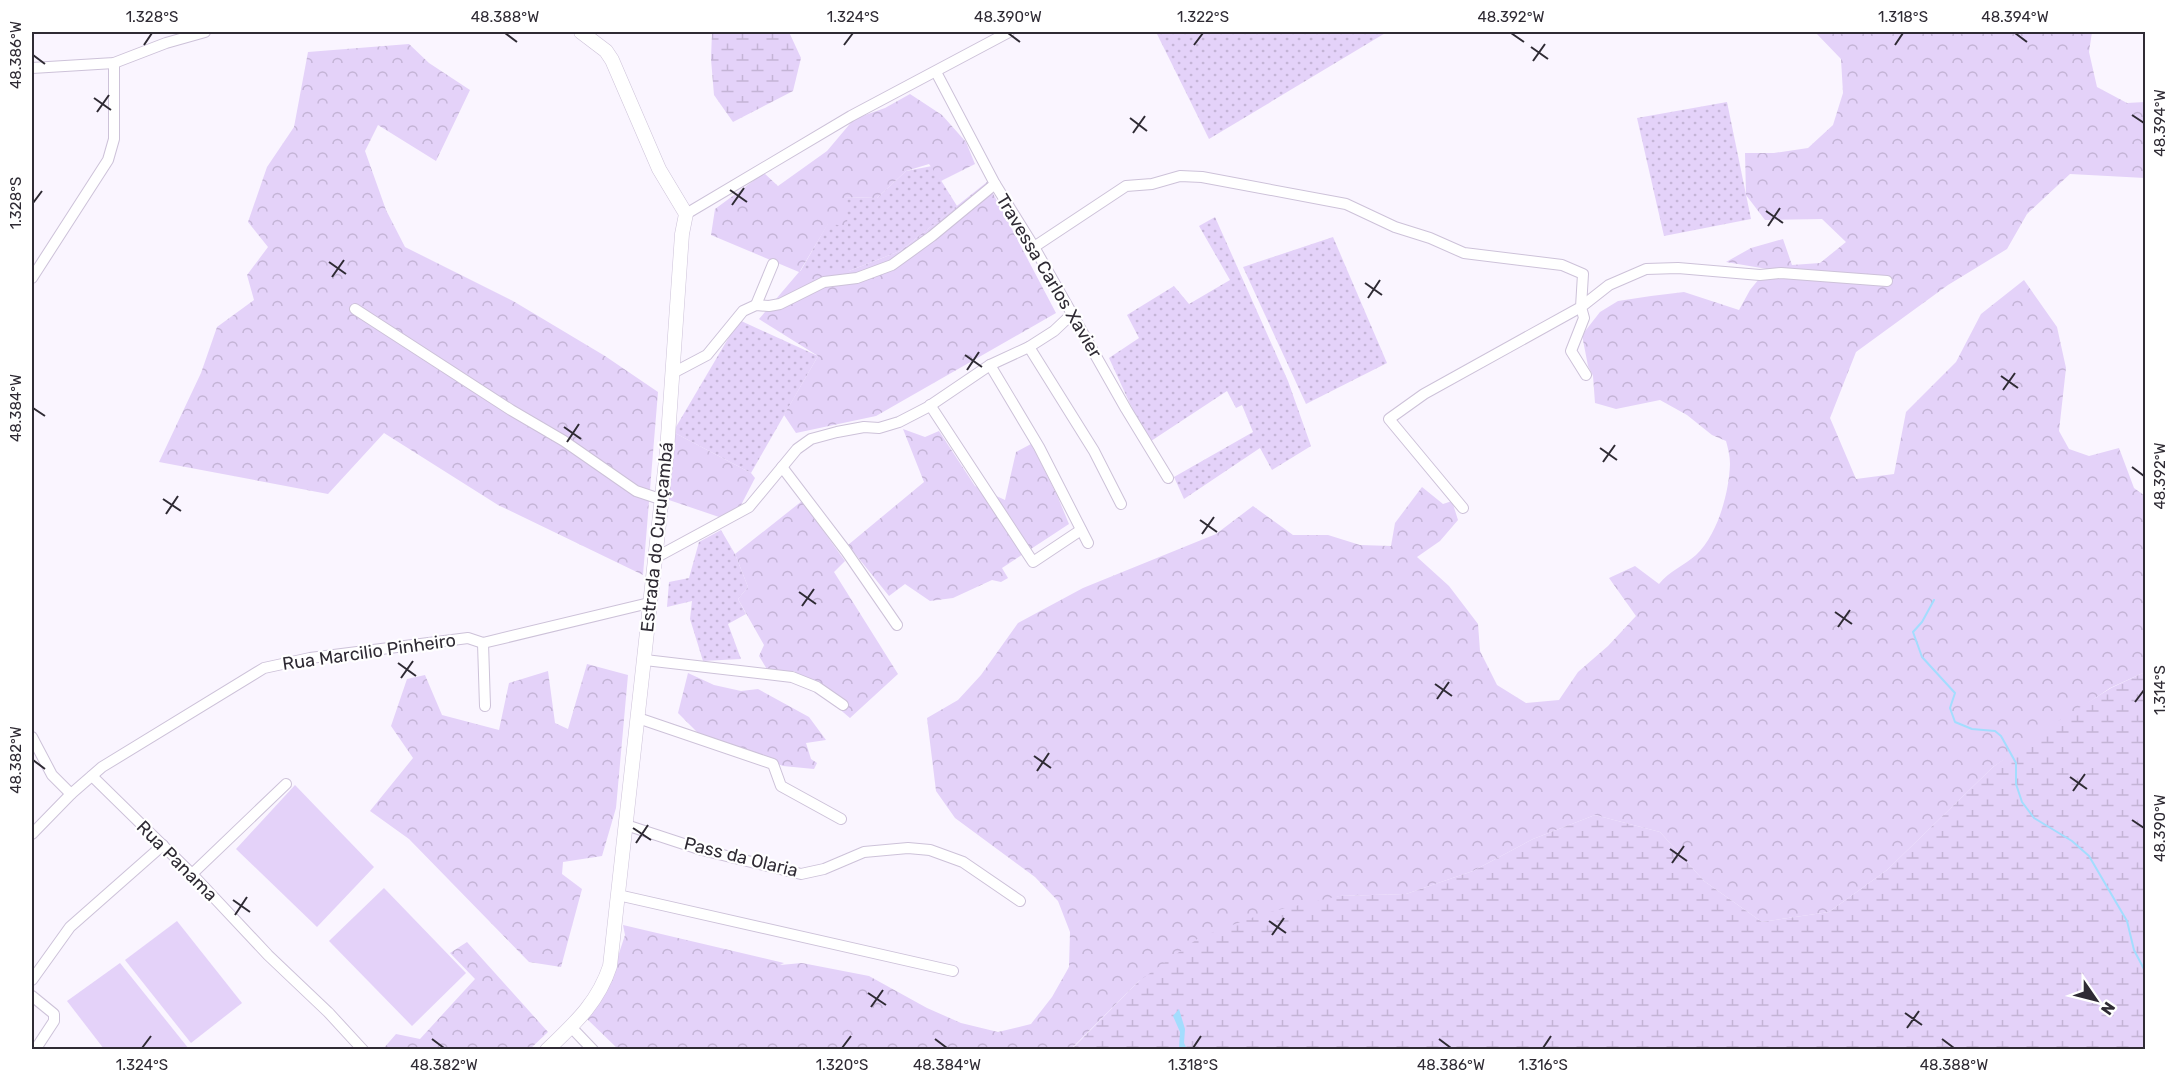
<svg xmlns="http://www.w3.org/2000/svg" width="2177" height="1081" font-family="Rubik,sans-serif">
<defs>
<pattern id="green-dots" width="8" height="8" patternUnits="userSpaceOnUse" patternTransform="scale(1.5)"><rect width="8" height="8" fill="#e4d2f9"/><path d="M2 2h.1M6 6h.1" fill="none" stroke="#c4b4d6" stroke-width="1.8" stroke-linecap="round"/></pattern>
<pattern id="forest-crowns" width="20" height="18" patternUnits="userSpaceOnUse" patternTransform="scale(1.5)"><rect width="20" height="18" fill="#e4d2f9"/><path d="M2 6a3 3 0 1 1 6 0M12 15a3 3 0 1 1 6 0" fill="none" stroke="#c4b4d6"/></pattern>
<pattern id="wetland-marsh" width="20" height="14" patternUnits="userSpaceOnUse" patternTransform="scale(1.5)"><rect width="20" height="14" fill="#e4d2f9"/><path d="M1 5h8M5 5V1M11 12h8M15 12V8" fill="none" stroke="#c4b4d6"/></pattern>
</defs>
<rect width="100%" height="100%" fill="#faf5ff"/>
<g fill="url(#green-dots)">
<path d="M1156,32H1387L1209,139Z"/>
<path d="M1727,102L1751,219L1664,236L1637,118Z"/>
<path d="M932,166L957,206L900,251L849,271L800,272L843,197L877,198L906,171Z"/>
<path d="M1215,217L1288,381L1311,446L1272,470L1260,448L1184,499L1174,477L1253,432L1242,405L1236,408L1227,391L1148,443L1109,358L1139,338L1127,315L1174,286L1189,304L1230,280L1199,226Z"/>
<path d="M1333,237L1387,363L1306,404L1243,267Z"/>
<path d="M739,320L818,356L751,473L673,432Z"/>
<path d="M721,530L735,554L748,587L738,599L746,614L728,624L741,659L703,661L690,619L692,601L667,607L669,582L689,578L699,542Z"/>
</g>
<g fill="url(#forest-crowns)">
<path d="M1815,32H2092L2089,52L2097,87L2127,103L2145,102V178L2070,174L2027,214L2007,249L1948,285L1856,352L1830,418L1856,479L1894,474L1906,412L1956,362L1981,314L2024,280L2057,327L2066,368L2059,431L2069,449L2089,456L2119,448L2134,488L2145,496V672L2110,688L1993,767L1887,870L1829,912L1762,922L1704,881L1660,832L1595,815L1533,839L1473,871L1406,894L1339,896L1139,981L1071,1049H618L587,1019L608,987L625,935L623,925L784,963L780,965L802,963L869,976L927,1008L961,1023L998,1032L1031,1024L1052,997L1069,967L1070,932L1058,901L1035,877L955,818L936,791L927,718L958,700L981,675L1018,623L1083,588L1216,534L1253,506L1293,535H1328L1360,545L1391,546L1395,523L1422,487L1443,504L1452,501L1458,520L1440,541L1417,557L1449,586L1478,624L1480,651L1497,685L1526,703L1559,700L1578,672L1608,646L1636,616L1609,578L1635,566L1659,584C1669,571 1684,566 1696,555C1718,534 1729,493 1730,464C1730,456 1728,448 1726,441L1712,435L1687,415L1660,400L1616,409L1595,403L1593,376L1588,366L1582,335L1600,312L1618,301L1651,296L1684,292L1739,310L1750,290L1767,269L1726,262L1751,248L1783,239L1792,265L1820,263L1846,242L1822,219L1765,220L1746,195L1745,153H1774L1808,148L1833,125L1843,93L1841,59Z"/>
<path d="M409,44L429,63L470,90L436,161L378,125L365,151L386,210L405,247L513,301L605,356L658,392L643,575L498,505L384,433L328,494L159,462L201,373L217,327L254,300L247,275L268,247L248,222L267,167L294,127L308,52Z"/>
<path d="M910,94L942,115L966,142L975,164L941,181L929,164L906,171L877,198L844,197L848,226L828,224L800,271H849L900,251L987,182L1056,313L876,416L796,433L784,415L818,356L759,319L799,272L711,235L715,209L764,173L778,186L827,151L854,119L885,108Z"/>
<path d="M903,429L925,437L939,431L975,486L1005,500L1016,452L1031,444L1057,495L1069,524L1002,568L1008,578L1001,582L992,580L953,598L930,601L905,584L889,596L848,545L924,482Z"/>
<path d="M673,432L751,473L755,478L739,509L722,518L663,498Z"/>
<path d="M802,501L845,561L834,572L898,674L850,718L794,671H768L759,656L764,645L738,599L748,587L735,554Z"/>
<path d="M587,664L628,675L616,808L602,856L563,862L562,874L582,889L561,967L529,962L409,839L370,811L413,758L391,726L407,679L425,675L442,715L499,730L509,683L548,671L555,723L568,729Z"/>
<path d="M688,673L714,685L741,691L758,689L809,717L826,740L806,743L811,759L817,763L814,769L783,766L699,734L678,713Z"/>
<path d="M467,942L548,1032L530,1049H383L396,1034L420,1039L475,979L450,953Z"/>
</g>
<g fill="url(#wetland-marsh)">
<path d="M712,32H789L801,58L793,91L733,122L714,95L711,59Z"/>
<path d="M2145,672V1049L1071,1050L1139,981L1200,937L1265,913L1339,896L1406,894L1473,871L1533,839L1595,815L1660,832L1704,881L1762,922L1829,912L1887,870L1993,767L2050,726L2111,688Z"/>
</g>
<g fill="#e4d2f9">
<path d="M295,785L374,867L317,927L236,849Z"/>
<path d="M384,888L466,973L412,1026L329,941Z"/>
<path d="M177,921L242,1003L191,1043L125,960Z"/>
<path d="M120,963L189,1049H104L67,1001Z"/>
</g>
<path fill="#a3ddfe" d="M1179,1009L1185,1029L1184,1043L1187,1049H1179L1180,1032L1173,1016Z"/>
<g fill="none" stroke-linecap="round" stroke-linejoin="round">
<path stroke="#a3ddfe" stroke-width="2" d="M1934,600L1922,622L1913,632L1922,657L1955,693L1950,708L1955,722L1972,729L1995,731L2001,736L2016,763V784L2022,802L2034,818L2072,841L2089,856L2127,921L2134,950L2146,973"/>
<defs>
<g id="street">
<path d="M32,68L114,63L166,43L205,32"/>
<path d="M936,72L995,184L1034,247L1126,409L1168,478"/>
<path d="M686,214L851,116L1009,32"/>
<path d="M1034,247L1126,186L1152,184L1180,176L1202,177L1346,204L1395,227L1430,238L1464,253L1562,265L1583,274L1581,307L1424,394L1389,419L1463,508"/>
<path d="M32,278L108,160L114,139V63"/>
<path d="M756,305L773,264"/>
<path d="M355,309L511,410L564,441L636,491L660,499"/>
<path d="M1029,347L1094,451L1121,504"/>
<path d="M990,365L1039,447L1088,543"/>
<path d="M671,374L707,355L743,311L756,305L769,306L780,304L824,282L857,278L892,265L932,236L995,184"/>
<path d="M1586,375L1571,351L1584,318L1581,307L1609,285L1646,269L1678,268L1760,275L1781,273L1887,281"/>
<path d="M930,405L1033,562L1081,530"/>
<path d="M782,467L846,551L897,625"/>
<path d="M655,558L749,507L797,449L811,439L837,432L864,427L879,428L899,422L928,407L990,365L1029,347L1054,331L1072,314"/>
<path d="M483,643L485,706"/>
<path d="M645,660L792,677L817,687L843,705"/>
<path d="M638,718L773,764L781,786L841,819"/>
<path d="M32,737L52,775L71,794"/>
<path d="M92,776L192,874L268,955L328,1012L363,1050"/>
<path d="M626,825L702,850L801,874L824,869L864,852L908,848L930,850L963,862L1020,901"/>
<path d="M32,834L71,794L102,767L264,668L310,658L468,638L483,643L649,603"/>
<path d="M192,874L286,784"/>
<path d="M618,895L953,971"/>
<path d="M32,980L70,927L163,845"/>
<path d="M32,996L54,1014V1021L35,1050"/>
<path d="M571,1027L593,1050"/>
</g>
<path id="secondary" d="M547,1050C574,1024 598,1003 610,966L667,451L682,234L686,214L659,169L612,60L606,51L581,32"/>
</defs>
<use href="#street" stroke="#cdc2d9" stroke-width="12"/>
<use href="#secondary" stroke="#cdc2d9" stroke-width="15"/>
<use href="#street" stroke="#fff" stroke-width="10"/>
<use href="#secondary" stroke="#fff" stroke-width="14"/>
</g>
<path fill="none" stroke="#2f2b34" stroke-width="2" d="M505,33L517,42M1008,33L1020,42M1511,33L1524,42M2015,33L2027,42M144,45L152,33M844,45L853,33M1194,45L1203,33M1895,45L1903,33M1531,47L1548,59M33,55L45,64M1533,61L1545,44M94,98L111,110M97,112L109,95M2132,115L2144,123M1130,118L1147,131M1133,133L1145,116M730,190L747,202M33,203L42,191M732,205L744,188M1766,211L1783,223M1768,226L1780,208M329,262L346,274M332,277L344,260M1365,283L1382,295M1368,298L1380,280M965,355L982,367M967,370L979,352M2001,376L2018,388M2003,390L2015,373M33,408L45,416M564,427L581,439M567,442L579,424M1600,448L1617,460M1603,462L1615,445M2132,467L2144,476M163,499L181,511M166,514L178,496M1200,520L1217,532M1202,534L1214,517M799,592L816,604M802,606L814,589M1835,612L1852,624M1838,627L1850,610M398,663L416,676M401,678L413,661M1435,684L1452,696M1437,699L1449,682M2135,702L2144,690M1034,756L1051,768M33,760L45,769M1037,771L1049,753M2070,777L2087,789M2073,791L2085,774M2132,820L2144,828M633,828L651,840M636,843L648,825M1670,849L1687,861M1672,863L1684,846M233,900L250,912M235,915L247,897M1269,921L1286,933M1272,935L1284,918M868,993L886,1005M871,1007L883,990M1905,1013L1922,1025M1907,1028L1919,1011M432,1039L444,1048M935,1039L947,1048M1439,1039L1451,1048M1942,1039L1954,1048M142,1048L151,1036M842,1048L851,1036M1193,1048L1201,1036M1543,1048L1551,1036"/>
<g text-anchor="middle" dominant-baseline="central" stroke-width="4.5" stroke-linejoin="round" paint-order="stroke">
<g font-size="18" fill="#2f2b34" stroke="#fff">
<text transform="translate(1049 276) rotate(59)">Travessa Carlos Xavier</text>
<text transform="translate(657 537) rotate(-84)">Estrada do Curuçambá</text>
<text transform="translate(369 652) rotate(-8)">Rua Marcilio Pinheiro</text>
<text transform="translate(741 857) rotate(14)">Pass da Olaria</text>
<text transform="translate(177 861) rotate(45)">Rua Panama</text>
</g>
</g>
<rect width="2177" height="1081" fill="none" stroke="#ffffff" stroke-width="66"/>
<g transform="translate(2096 1000) rotate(125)" stroke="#ffffff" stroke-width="4.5" paint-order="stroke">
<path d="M0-4.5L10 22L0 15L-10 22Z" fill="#2f2b34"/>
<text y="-9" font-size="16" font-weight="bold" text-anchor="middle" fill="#2f2b34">N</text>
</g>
<rect x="33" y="33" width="2111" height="1015" fill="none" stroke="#2f2b34" stroke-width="2"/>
<g font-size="15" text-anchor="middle" fill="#2f2b34">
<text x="152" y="22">1.328°S</text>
<text x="505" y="22">48.388°W</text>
<text x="853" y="22">1.324°S</text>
<text x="1008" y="22">48.390°W</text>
<text x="1203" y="22">1.322°S</text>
<text x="1511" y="22">48.392°W</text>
<text x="1903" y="22">1.318°S</text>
<text x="2015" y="22">48.394°W</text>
<text transform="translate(16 55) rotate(-90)" y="5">48.386°W</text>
<text transform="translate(2160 123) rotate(-90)" y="5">48.394°W</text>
<text transform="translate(16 203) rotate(-90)" y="5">1.328°S</text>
<text transform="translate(16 408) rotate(-90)" y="5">48.384°W</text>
<text transform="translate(2160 476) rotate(-90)" y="5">48.392°W</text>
<text transform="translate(2160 690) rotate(-90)" y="5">1.314°S</text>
<text transform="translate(16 760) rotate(-90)" y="5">48.382°W</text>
<text transform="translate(2160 828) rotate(-90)" y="5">48.390°W</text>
<text x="142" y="1070">1.324°S</text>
<text x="444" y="1070">48.382°W</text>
<text x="842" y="1070">1.320°S</text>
<text x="947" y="1070">48.384°W</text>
<text x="1193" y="1070">1.318°S</text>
<text x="1451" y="1070">48.386°W</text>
<text x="1543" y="1070">1.316°S</text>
<text x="1954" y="1070">48.388°W</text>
</g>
</svg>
